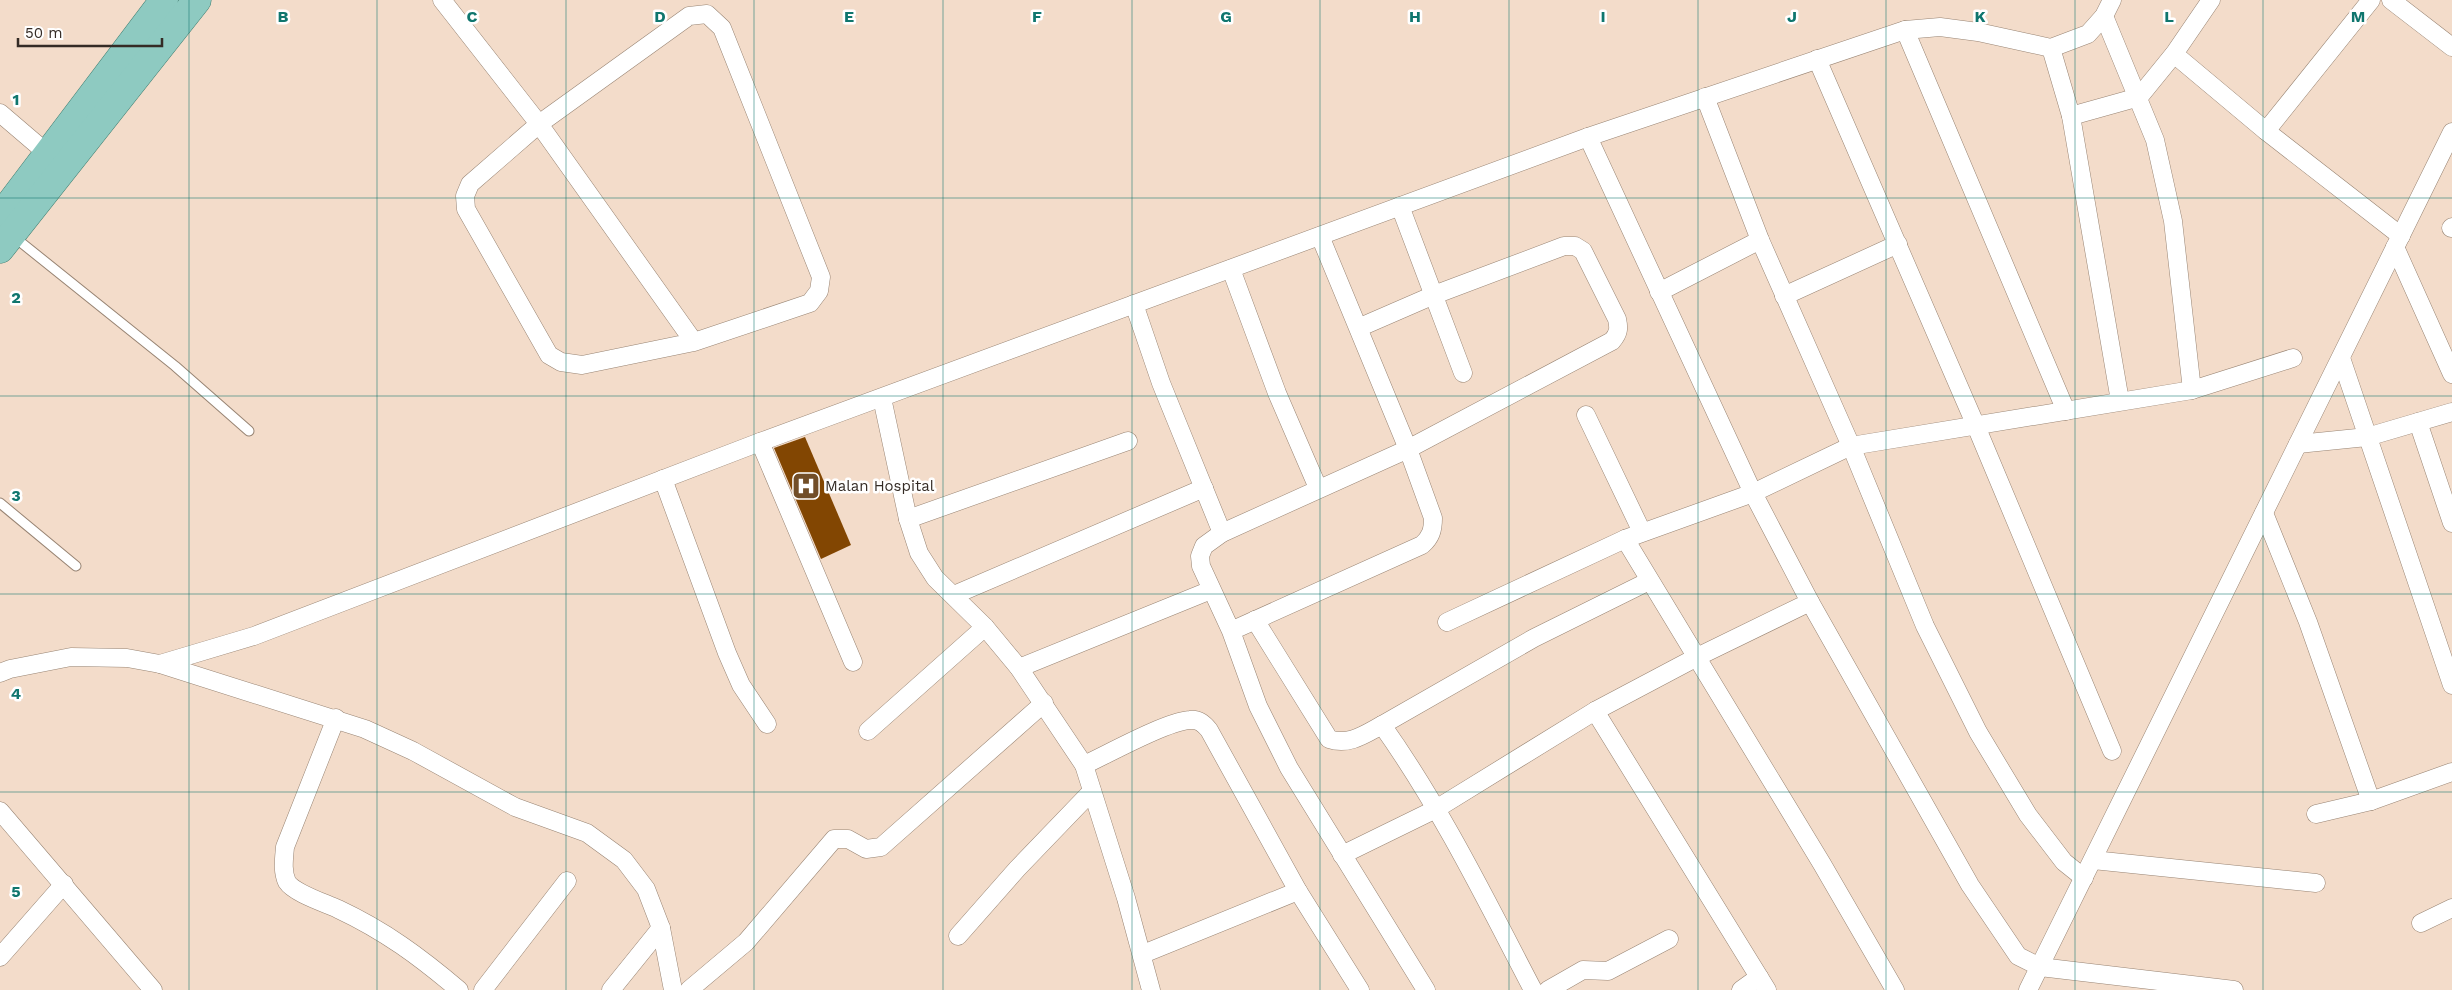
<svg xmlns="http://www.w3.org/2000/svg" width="2452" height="990" font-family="'Work Sans',sans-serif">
<rect width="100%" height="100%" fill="#f3dcca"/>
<path fill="#824602" d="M805,437L851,545L821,559L774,448Z"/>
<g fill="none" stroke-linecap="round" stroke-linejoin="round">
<defs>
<g id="lane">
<path d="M13,236L175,366L249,431"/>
<path d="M0,503L76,566"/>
</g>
<g id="street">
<path d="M442,0L539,124L694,342L810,303L819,291L821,277L722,28L707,14L689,16L539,124L470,184L465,196L466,209L549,355L561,362L582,365L694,342"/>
<path d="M2391,0L2452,47"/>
<path d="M2104,16L2155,140L2173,221L2192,390"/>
<path d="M1905,30L2066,411"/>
<path d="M2051,48L2071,116L2120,401"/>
<path d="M2174,54L2266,131L2401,236"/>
<path d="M1817,59L1976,426L2112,751"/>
<path d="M1705,97L1760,240L1851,446L1925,626L1978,732L2028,815L2064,862L2084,878"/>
<path d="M0,113L48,154"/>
<path d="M2071,116L2139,97L2174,54L2211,0"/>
<path d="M2266,131L2371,0"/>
<path d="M1400,206L1463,373"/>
<path d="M2451,228L2452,227"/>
<path d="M1320,236L1408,449L1612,341C1619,333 1619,328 1617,319L1583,251L1575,246H1564L1434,295L1358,328"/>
<path d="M2395,247L2452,374"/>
<path d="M1231,269L1277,393L1318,488"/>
<path d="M1659,292L1760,240"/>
<path d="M1784,296L1898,244"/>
<path d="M1134,304L1161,383L1222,533"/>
<path d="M2341,358L2452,685"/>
<path d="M882,398L908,519L919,553L935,578L985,627L1019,668L1084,765L1126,898L1151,990"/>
<path d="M1586,415L1642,532"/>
<path d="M2418,422L2452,523"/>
<path d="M760,442L853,662"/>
<path d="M2298,444L2367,437L2452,412"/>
<path d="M663,479L727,653L741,685L767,724"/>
<path d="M2264,513L2308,622L2371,801"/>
<path d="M908,519L1128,441"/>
<path d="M1625,539L1822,864L1895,990"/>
<path d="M954,595L1204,488"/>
<path d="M1810,602L1970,885L2018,956L2040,967L2234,990"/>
<path d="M1255,620L1329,739C1349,746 1365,734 1382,725C1441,808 1486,900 1533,990"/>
<path d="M1447,622L1625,539L1753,493L1851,446L2192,390L2293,358"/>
<path d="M1231,631L1422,545C1431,537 1433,530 1433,518L1408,449L1222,533L1204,546L1200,556L1201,566L1231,631L1258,706L1289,768L1426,990"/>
<path d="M160,664L365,729L413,751L515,807L587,833L624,860L646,889L661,928L673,990"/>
<path d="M1019,668L1211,590"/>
<path d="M0,673L10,669L71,657L127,658L160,664L254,636L760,442L1588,137L1905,30L1940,27L1978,32L2051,48L2088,34L2104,16L2112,0"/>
<path d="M1595,711L1759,977L1741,990"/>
<path d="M336,718L285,847C284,859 282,871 287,882C294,893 325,903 338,909C385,931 420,957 459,990"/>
<path d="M1382,725L1534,638L1649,581"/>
<path d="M868,731L985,627"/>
<path d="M1084,765C1110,753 1165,722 1190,720C1199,719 1204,724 1209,730L1298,891L1360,990"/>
<path d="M0,811L153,990"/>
<path d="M2316,814L2371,801L2452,772"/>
<path d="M1342,855L1436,809L1595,711L1697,657L1810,602L1753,493L1588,137"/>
<path d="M2093,860L2316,883"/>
<path d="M2421,923L2452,908"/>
<path d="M958,936L1017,869L1092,791"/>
<path d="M1143,954L1298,891"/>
<path d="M0,957L64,884"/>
<path d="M1759,977L1767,990"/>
<path d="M483,990L567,881"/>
<path d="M611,990L661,928"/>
<path d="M689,990L746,942L834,839H848L866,849L881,847L1044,703"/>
<path d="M1548,990L1583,970L1608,971L1669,939"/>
<path d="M2028,990L2452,132"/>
</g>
<g id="primary">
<path d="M0,217L164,0"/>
<path d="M0,249L197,0"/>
</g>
</defs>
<use href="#lane" stroke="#988473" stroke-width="11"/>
<use href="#street" stroke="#988473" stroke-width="19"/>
<use href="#primary" stroke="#3d7c6f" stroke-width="29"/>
<use href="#lane" stroke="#fff" stroke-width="9"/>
<use href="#street" stroke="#fff" stroke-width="18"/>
<use href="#primary" stroke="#8ecac1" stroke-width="28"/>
</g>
<path fill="none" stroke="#0f766e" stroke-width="1" stroke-opacity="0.55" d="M189,0V990M377,0V990M566,0V990M754,0V990M943,0V990M1132,0V990M1320,0V990M1509,0V990M1698,0V990M1886,0V990M2075,0V990M2263,0V990M0,198H2452M0,396H2452M0,594H2452M0,792H2452"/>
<defs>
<symbol id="hospital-square" viewBox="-11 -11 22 22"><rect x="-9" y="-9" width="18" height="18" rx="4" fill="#724e28" stroke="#fff"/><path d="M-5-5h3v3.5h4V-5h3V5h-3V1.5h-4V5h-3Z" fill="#fff"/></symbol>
</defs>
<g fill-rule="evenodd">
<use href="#hospital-square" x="790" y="470" width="32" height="32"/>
</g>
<g text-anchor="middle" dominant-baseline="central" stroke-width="5" stroke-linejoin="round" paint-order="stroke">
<g font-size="15" fill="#342b25" stroke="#fff" text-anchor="start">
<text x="825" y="486">Malan Hospital</text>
</g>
</g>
<g font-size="16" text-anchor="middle" font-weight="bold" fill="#0f766e" stroke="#fff" stroke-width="5" stroke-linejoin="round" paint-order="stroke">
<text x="283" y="22">B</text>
<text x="472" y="22">C</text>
<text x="660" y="22">D</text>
<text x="849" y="22">E</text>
<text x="1037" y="22">F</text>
<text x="1226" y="22">G</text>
<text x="1415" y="22">H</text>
<text x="1603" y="22">I</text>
<text x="1792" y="22">J</text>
<text x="1980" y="22">K</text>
<text x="2169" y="22">L</text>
<text x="2358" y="22">M</text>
<text x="16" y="105">1</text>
<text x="16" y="303">2</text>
<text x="16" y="501">3</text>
<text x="16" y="699">4</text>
<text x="16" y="897">5</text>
</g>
<path d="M18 38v8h144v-8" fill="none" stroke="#342b25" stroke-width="2.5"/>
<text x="25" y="38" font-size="15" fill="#342b25" stroke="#ffffff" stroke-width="4" paint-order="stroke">50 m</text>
</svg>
